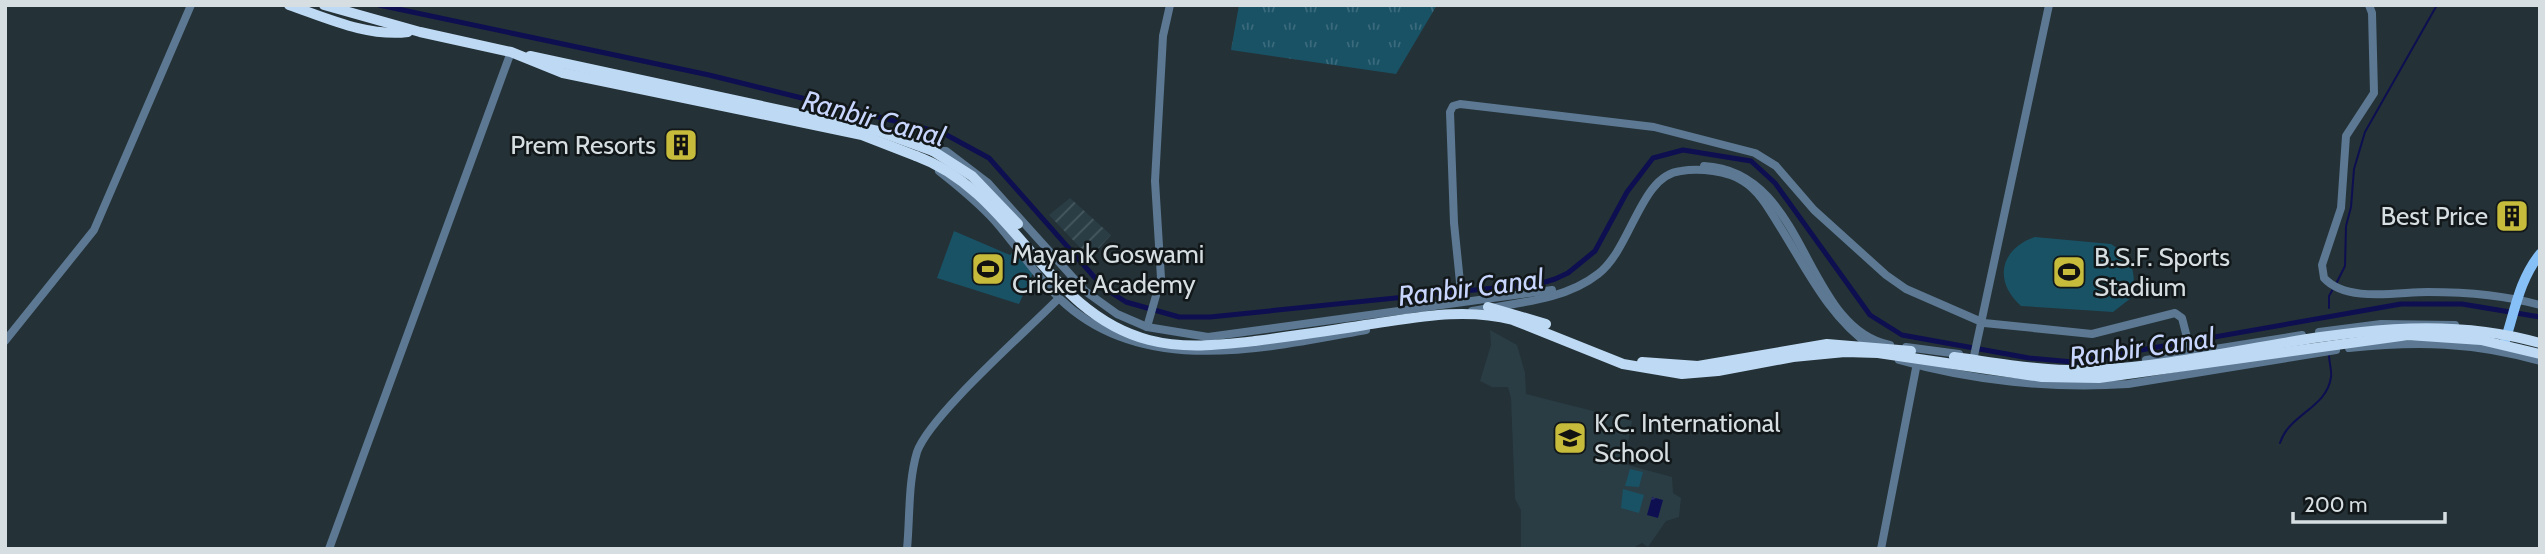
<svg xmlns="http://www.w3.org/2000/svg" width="2545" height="554" font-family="Cabin,sans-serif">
<defs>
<pattern id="industrial-furrows" width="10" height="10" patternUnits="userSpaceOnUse" patternTransform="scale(1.75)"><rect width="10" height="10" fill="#2a3d45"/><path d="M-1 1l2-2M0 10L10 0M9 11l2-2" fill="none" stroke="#485960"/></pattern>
<pattern id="grass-tufts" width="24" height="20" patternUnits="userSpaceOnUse" patternTransform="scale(1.75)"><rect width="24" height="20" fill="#195265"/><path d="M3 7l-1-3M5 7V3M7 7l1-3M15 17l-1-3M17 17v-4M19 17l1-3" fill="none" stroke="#3a6a7b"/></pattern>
<pattern id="water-ripples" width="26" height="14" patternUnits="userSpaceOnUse" patternTransform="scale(1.75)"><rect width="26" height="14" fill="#0d0f51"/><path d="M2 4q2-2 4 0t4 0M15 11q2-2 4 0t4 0" fill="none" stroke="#30326a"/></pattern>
</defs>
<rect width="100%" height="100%" fill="#243136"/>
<path fill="#2a3d45" d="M1490,330L1517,345L1525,373L1526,394L1632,421L1624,464L1672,477L1673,493L1681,498L1679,517L1666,521L1648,547L1642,543L1631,549H1521V510L1515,499L1511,398L1508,387H1492L1480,381L1491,345Z"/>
<path fill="url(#industrial-furrows)" d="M1070,198L1111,235L1090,258L1049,215Z"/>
<path fill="url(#grass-tufts)" d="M1239,5H1437L1396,74L1231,50Z"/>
<g fill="#195265">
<path d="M954,231L1010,255L1020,245L1039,260L1019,304L937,278Z"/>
<path d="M2035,237L2111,244C2132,257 2138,274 2131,298L2113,312L2021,306C1993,281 2000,249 2035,237Z"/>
<path d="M1630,469L1643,472L1639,487L1625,486Z"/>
<path d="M1623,489L1644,495L1639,513L1621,508Z"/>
</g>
<path fill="url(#water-ripples)" d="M1652,497L1663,500L1658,518L1647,515Z"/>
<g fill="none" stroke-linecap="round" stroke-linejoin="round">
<g stroke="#0d0f51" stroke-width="2">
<path d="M2336,284L2345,266L2346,226L2351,207L2354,169L2365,132L2437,5"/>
<path d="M2329,308V296L2333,289"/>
<path d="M2280,443C2289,414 2327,408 2331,377C2332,370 2329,362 2329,355"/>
</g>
<path stroke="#0d0f51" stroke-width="5" d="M379,5L709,75L943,133L989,158L1104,288L1126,302L1179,317H1210L1542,283L1555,279L1568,273L1595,251L1627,192L1653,158L1683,150L1751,161L1775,183L1870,315L1902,335L2029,358L2073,362L2401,304H2462L2540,317"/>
<g stroke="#5c7892" stroke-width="8">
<path d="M2369,5L2372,13L2374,93L2346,136L2341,208L2322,265L2324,278C2347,303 2398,292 2428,292C2465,292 2504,295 2540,305"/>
<path d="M933,151H946L988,183L1085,291L1117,314L1147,327L1208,337L1552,290"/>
<path d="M1704,166C1808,171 1803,328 1890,345"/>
<path d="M939,171C958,186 978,202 995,221C1017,246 1035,275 1060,299C1142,378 1266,348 1366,330"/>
<path d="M1462,302L1454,223L1450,112L1453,106L1460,104L1654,127L1755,153L1776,166L1814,210L1886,275L1906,289L1984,323L2092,334L2175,313L2182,318L2191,353"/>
<path d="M1472,311C1513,303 1564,301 1598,274C1632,248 1640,175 1681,171C1700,168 1727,171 1743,181C1761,192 1771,213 1782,230C1808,272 1830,318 1872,347"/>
<path d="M1147,327L1161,278L1155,181L1163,36L1170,5"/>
<path d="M2319,332L2381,324L2455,325"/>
<path d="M5,341L94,230L191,5"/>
<path d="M1906,347L1959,354"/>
<path d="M2349,348C2417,341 2473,342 2540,361"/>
<path d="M1974,356L2049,5"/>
<path d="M1899,360C1971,381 2053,389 2128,384L2336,350"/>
<path d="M2146,360L2302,335"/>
<path d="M329,549L511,52"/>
<path d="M907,549C910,518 908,482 917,452C930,415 1028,330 1059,298"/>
<path d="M1881,549L1917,363"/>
</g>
<path stroke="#86c0f6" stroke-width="10" d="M2504,344C2515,312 2518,282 2540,254"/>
<g stroke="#bed9f3" stroke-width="10">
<path d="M289,5C327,18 367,37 408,32"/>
<path d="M324,5L420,32L511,52L563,73L862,135L916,156"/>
<path d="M530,56L878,131L933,151"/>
</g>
<g stroke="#bed9f3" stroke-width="10">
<path d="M933,151L972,176L1018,224"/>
<path d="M916,156C1015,192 1045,313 1149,340C1184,349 1219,345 1255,341C1292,336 1329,331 1365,325C1415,318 1463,307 1513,320L1623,364L1682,374L1718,371L1793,357L1845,352L1878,353L2042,377L2099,378L2408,335L2481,340L2540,354"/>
<path d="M1488,307L1546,324"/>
<path d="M1954,357C1999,363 2046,372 2092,370C2243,363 2389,300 2540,343"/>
<path d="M1642,362L1698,366L1827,344L1911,351"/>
</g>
</g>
<defs>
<symbol id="building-square" viewBox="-11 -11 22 22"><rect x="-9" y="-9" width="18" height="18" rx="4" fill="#c7bb3c" stroke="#12181a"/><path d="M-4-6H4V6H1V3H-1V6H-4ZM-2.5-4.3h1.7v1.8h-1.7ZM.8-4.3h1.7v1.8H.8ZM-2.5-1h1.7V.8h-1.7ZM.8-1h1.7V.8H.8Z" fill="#111"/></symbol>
<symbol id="stadium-square" viewBox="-11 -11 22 22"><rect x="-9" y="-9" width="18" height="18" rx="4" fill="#c7bb3c" stroke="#12181a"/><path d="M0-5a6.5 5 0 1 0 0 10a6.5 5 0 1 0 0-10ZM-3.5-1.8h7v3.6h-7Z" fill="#111"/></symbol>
<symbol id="school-square" viewBox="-11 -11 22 22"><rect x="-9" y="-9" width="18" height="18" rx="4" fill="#c7bb3c" stroke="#12181a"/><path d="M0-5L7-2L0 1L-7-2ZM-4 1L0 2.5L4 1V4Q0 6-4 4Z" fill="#111"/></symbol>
</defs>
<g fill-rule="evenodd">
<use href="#building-square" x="662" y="126" width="38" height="38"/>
<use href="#building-square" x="2493" y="197" width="38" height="38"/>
<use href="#stadium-square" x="969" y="250" width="38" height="38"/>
<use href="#stadium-square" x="2050" y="253" width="38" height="38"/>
<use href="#school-square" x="1551" y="419" width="38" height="38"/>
</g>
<g text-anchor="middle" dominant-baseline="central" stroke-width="5" stroke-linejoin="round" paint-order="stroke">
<g font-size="26" fill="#d6dee2" stroke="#12181a" text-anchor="start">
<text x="656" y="145" text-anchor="end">Prem Resorts</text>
<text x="2488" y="216" text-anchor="end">Best Price</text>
<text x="1012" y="254">Mayank Goswami<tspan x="1012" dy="30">Cricket Academy</tspan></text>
<text x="2094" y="257">B.S.F. Sports<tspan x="2094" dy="30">Stadium</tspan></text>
<text x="1594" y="423">K.C. International<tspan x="1594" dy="30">School</tspan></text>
</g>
<g font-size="28" font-style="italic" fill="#c8d5fd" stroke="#12181a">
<text transform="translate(874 118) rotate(15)">Ranbir Canal</text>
<text transform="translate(1471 287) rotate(-7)">Ranbir Canal</text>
<text transform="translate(2142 347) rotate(-8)">Ranbir Canal</text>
</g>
</g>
<rect width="2545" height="554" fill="none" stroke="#d6dee2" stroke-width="14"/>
<path d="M2293 512v10h152v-10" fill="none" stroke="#d6dee2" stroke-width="3.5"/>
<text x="2304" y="512" font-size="21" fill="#d6dee2" stroke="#12181a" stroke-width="5" paint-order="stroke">200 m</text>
</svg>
